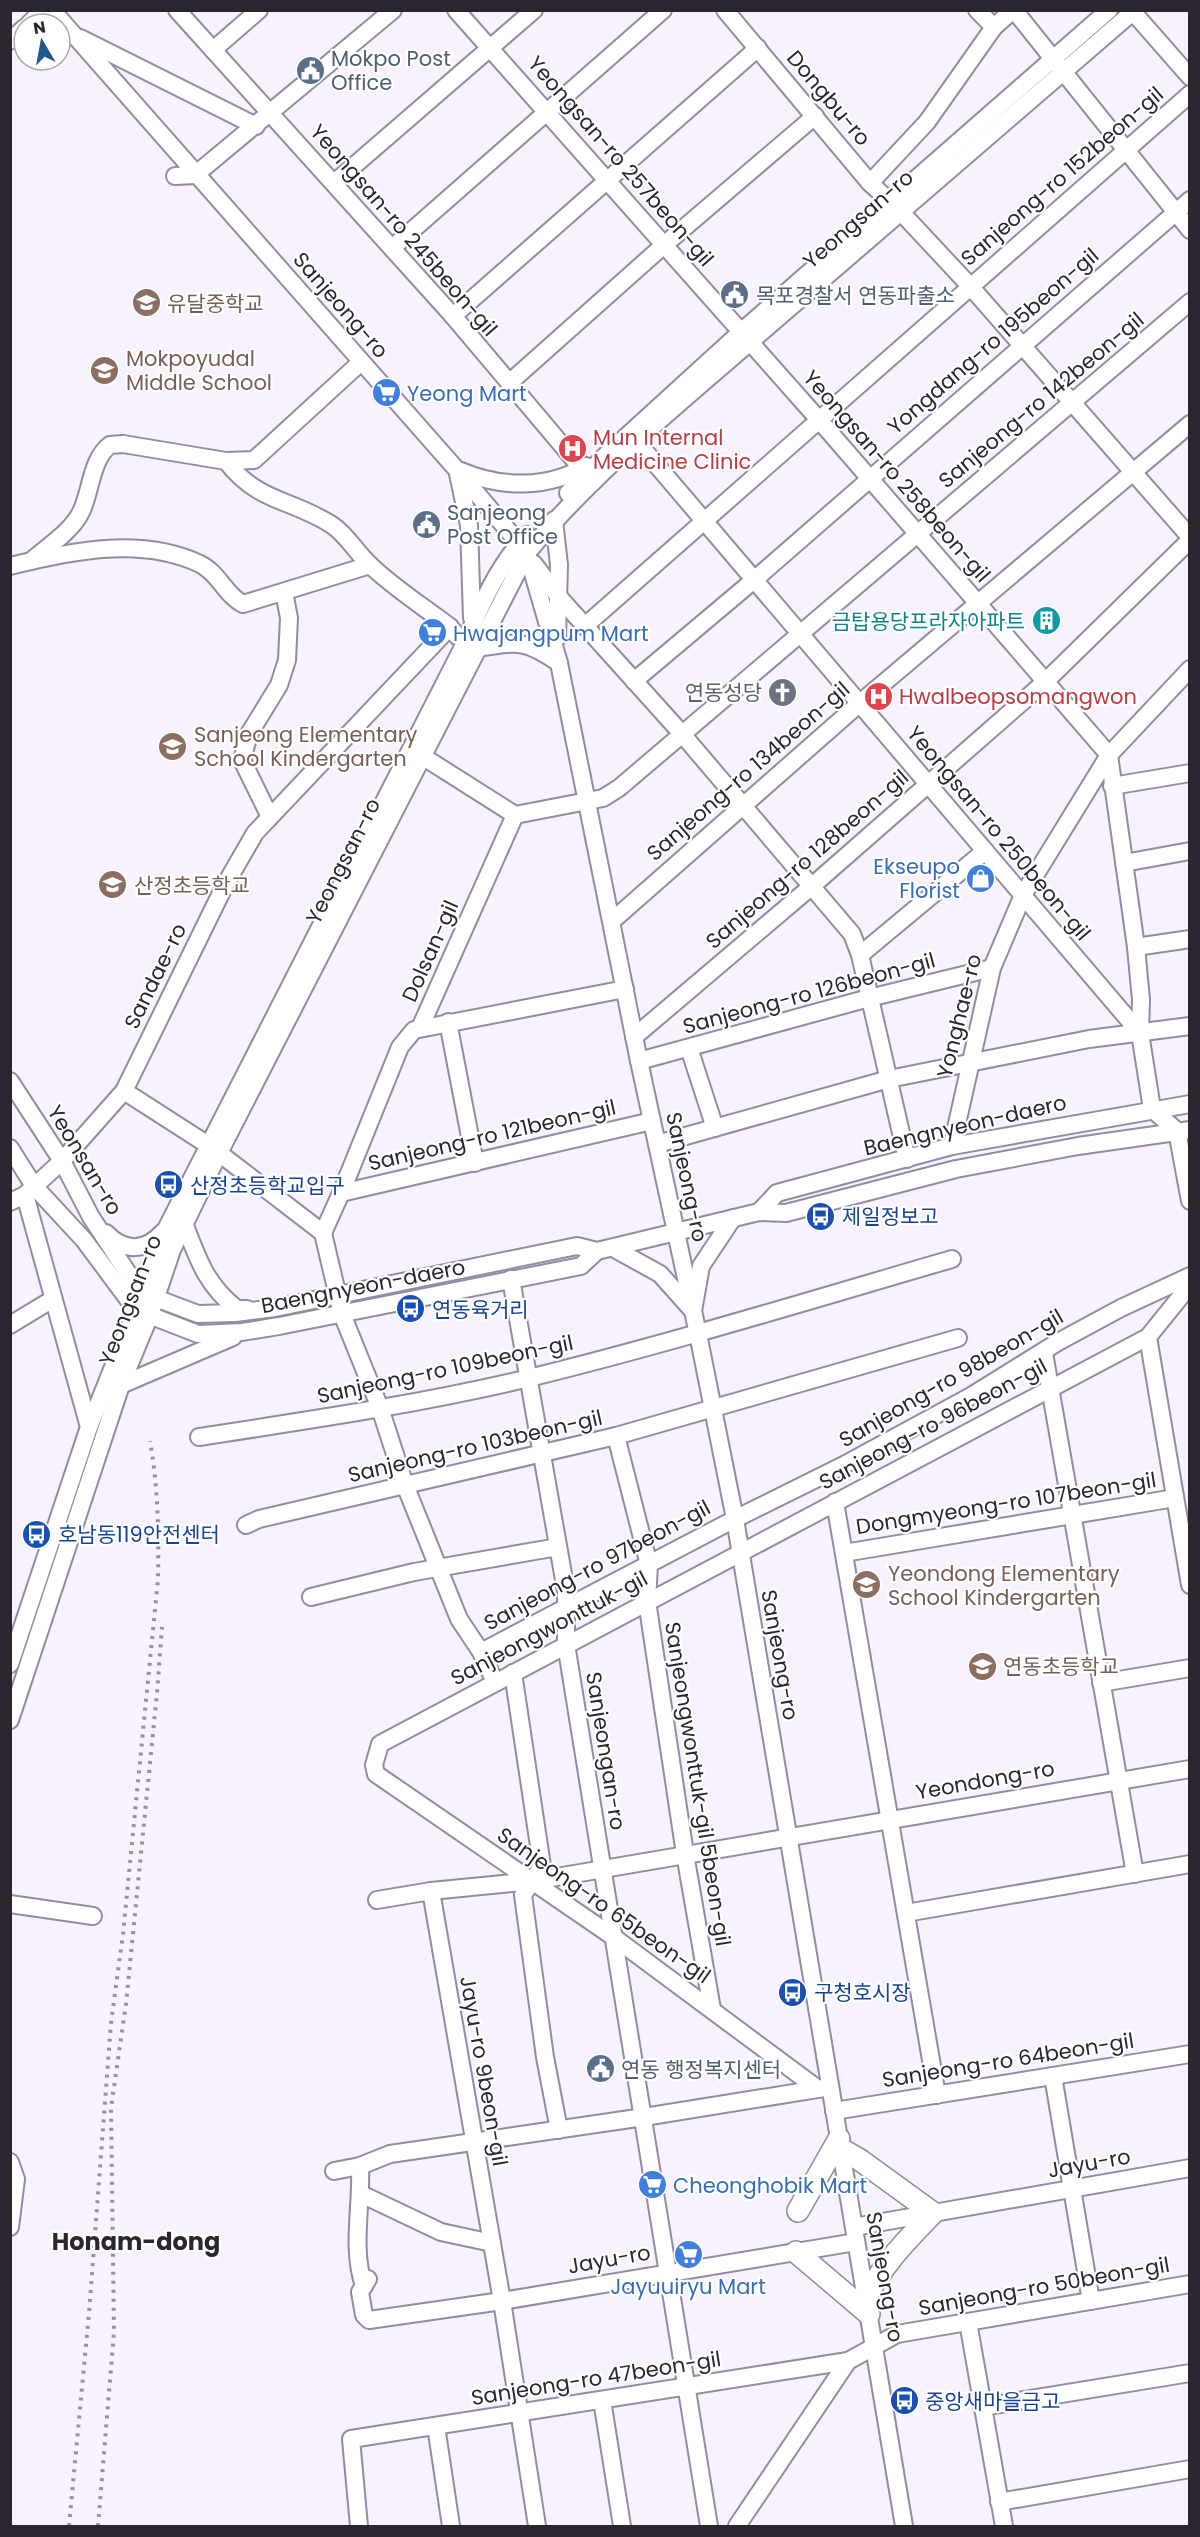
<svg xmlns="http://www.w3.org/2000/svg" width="1200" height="2537" font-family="Poppins,'Noto Sans KR',sans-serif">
<rect width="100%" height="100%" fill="#f7f2fd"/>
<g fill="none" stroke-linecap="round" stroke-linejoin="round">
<defs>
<g id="minor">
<path d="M52,10L457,470L527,553L559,663L639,1061L698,1334L735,1519L904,2526"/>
<path d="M177,10L453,316L593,482"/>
<path d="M456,10L820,421L1109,755L1136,947L1141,1000L1140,1033L1152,1109L1177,1131L1190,1201"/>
<path d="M725,10L870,183L900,211L970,286L1190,537"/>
<path d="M977,10L994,27"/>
<path d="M1014,10L1190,230"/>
<path d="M1133,12L1190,77"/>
<path d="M29,24L43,10"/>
<path d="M80,38L256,126"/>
<path d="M10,41L24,28"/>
<path d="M213,50L259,10"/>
<path d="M175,176L195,175L393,10"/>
<path d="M334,183L534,10"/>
<path d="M870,183L927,122L994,27L1013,10"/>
<path d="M392,248L663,10"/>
<path d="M453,316L758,48"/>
<path d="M509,383L664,245L815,116"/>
<path d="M637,442L1140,1033"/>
<path d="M226,461C258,503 292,499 332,525C347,535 356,552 370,565C394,588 424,607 450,627L457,636"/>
<path d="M461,471C501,488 548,489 586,466"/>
<path d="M458,474L469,525L472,618"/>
<path d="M568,493L605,456L741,332L1109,10"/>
<path d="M554,520L559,565L557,638"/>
<path d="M31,561C47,547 72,531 81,512C91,492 91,459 110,445L123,444L226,461L254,460L361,362"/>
<path d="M534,564L558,596L683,735L852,934L860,955L907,1159"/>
<path d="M10,566C71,551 141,536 200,564C219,573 225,595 243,604L370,565"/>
<path d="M586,625L1190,94"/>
<path d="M477,648C518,642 524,639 559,663"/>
<path d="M634,681L754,580L1190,200"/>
<path d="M422,756L515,815"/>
<path d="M1112,786L1190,773"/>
<path d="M270,817L242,760L249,734L279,685L287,660L289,618L284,592"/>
<path d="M1124,863L1190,851"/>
<path d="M612,921L860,703L1190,424"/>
<path d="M1136,947L1190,939"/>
<path d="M860,955L985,851"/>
<path d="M448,1022L475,1163"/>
<path d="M420,1028L515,815L603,798L619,788L1190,302"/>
<path d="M634,1037L812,886L1046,681L1190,540"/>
<path d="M689,1048L715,1128"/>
<path d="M639,1061L869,998L992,968"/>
<path d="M10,1081L62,1161L91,1217L141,1293"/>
<path d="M124,1091L208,1145"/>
<path d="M657,1144L889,1079L1089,1039L1190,1026"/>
<path d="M952,1146L992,968L1023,895L1109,755L1190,669"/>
<path d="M10,1148L34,1186L84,1240L136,1310L198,1334L242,1332L279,1326L581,1266L597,1251"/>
<path d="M219,1153L323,1233L342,1314L380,1408L405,1485L459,1619L481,1652L495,1682"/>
<path d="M341,1193L652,1121"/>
<path d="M25,1195L89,1427"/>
<path d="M10,1202L25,1195L62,1161L124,1091L225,885L255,833L450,627"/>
<path d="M759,1212L777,1193L952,1146L1190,1104"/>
<path d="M184,1223C198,1259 206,1285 237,1309H247"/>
<path d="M106,1233C124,1252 145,1252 163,1232"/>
<path d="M323,1233L341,1193L400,1047L414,1030L625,989"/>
<path d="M613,1248L660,1274L693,1311L701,1266L733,1218"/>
<path d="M511,1279L566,1591V1644L709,2526"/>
<path d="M145,1294L198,1314L235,1313L275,1308L577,1246L597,1251L759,1212L786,1213L956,1169L1078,1146L1190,1130"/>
<path d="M10,1325L53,1299"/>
<path d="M1148,1337L1190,1585"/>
<path d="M1044,1353L1135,1874"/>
<path d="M121,1385L233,1337"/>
<path d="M616,1436L649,1565L647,1601L685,1854L712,2009"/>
<path d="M199,1437C310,1420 420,1404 529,1378C671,1343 811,1300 952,1259"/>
<path d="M835,1502L937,2095"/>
<path d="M246,1525L259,1519L616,1436L958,1338"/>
<path d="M844,1553L1175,1498"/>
<path d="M311,1597L414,1572L558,1547"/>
<path d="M481,1652L735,1519L842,1466L971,1396L1058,1342L1121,1308L1190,1276"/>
<path d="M10,1664L89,1427L136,1310L158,1245L464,645C480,607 498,565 527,535"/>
<path d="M513,1673L542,1866L523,1895L545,2057L559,2130"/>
<path d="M1101,1683L1190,1668"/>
<path d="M10,1720L121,1385L150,1315L172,1250L219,1153L527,553C594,472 678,405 757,336C882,227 1008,118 1135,10"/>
<path d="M431,1891L502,2301L537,2526"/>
<path d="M377,1900L431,1891L533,1881L1190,1769"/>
<path d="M10,1904L93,1916"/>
<path d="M906,1913L1190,1864"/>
<path d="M1053,2076L1091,2301"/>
<path d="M830,2087L818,2089L612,1936L376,1774L374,1765L380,1744L1148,1337L1190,1285"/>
<path d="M834,2111L1190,2054"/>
<path d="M10,2162L16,2179L10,2227"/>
<path d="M360,2166C362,2206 351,2248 364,2286"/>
<path d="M334,2171L360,2166L390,2154L644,2117L818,2089"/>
<path d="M361,2194L441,2232L492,2243"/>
<path d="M854,2227L1190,2168"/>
<path d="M368,2279L360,2292L364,2315L369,2320L502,2301L856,2242"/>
<path d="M968,2322L1004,2526"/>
<path d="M602,2400L622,2526"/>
<path d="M982,2407L1190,2373"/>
<path d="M436,2426L451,2526"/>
<path d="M999,2502L1190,2469"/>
<path d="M359,2526L351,2439L848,2361"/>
<path d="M737,2526L848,2361L897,2334L1190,2284"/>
</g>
<g id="major">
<path d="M841,2149L860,2160L933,2213C906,2241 884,2263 866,2297"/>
<path d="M798,2211L839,2139"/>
<path d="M796,2252L869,2314"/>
</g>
</defs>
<use href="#minor" stroke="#958aa4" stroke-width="20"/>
<use href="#major" stroke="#958aa4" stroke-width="24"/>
<use href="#minor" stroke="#fff" stroke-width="16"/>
<use href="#major" stroke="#fff" stroke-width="21"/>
<g stroke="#95909a" stroke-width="4" stroke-dasharray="3 6" stroke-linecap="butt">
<path d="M69,2526L89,2313L111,2023L123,1934L158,1579C159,1532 158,1487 150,1441"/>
<path d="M98,2526L114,2332L111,2108L126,2004L157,1693L162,1627"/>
</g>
</g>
<defs>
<symbol id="civic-disc" viewBox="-11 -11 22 22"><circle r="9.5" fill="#5c6f8a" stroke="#fff"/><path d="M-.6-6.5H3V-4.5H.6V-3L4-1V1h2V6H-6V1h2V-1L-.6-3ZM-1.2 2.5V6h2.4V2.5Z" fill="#fff"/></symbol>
<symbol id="school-disc" viewBox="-11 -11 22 22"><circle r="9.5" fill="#8d6e63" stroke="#fff"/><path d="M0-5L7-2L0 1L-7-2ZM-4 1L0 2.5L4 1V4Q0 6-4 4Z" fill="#fff"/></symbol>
<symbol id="supermarket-disc" viewBox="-11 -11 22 22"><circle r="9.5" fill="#3f7fe0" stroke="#fff"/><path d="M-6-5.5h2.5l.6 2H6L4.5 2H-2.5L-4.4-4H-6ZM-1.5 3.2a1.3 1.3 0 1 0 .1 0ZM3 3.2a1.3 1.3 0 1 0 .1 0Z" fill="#fff"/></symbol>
<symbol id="hospital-disc" viewBox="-11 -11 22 22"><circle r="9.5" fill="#e0444e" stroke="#fff"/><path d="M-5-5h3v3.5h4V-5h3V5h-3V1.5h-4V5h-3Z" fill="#fff"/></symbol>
<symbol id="building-disc" viewBox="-11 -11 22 22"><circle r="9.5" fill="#0f9aa8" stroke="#fff"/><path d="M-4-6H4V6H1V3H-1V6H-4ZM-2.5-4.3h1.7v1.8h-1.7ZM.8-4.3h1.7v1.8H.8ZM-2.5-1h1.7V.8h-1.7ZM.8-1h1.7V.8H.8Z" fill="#fff"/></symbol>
<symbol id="church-disc" viewBox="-11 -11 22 22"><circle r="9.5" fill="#6b7280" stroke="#fff"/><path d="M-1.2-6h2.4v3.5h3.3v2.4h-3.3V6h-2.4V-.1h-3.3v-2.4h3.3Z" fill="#fff"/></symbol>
<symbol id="shop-disc" viewBox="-11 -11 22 22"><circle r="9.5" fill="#3f7fe0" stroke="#fff"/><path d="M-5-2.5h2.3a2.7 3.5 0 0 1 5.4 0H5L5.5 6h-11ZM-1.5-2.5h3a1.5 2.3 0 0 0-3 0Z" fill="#fff"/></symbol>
<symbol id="bus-disc" viewBox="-11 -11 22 22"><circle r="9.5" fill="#1a4fb4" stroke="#fff"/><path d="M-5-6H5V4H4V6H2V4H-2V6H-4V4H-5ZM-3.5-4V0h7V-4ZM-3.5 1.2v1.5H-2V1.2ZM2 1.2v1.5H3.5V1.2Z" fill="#fff"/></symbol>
</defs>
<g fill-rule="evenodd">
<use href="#civic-disc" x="294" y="54" width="33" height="33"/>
<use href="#civic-disc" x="718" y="278" width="33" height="33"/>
<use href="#school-disc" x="130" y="286" width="33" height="33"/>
<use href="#school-disc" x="88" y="354" width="33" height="33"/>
<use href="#supermarket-disc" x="370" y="376" width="33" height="33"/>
<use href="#hospital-disc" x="556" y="432" width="33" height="33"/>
<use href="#civic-disc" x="410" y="508" width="33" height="33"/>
<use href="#building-disc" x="1030" y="604" width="33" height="33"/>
<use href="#supermarket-disc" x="416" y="616" width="33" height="33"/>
<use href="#church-disc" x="766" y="676" width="33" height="33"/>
<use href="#hospital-disc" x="862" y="680" width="33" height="33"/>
<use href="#school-disc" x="156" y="730" width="33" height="33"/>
<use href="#shop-disc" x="964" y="862" width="33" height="33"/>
<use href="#school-disc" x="96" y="868" width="33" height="33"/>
<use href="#bus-disc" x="152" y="1168" width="33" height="33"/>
<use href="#bus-disc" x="804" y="1200" width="33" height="33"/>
<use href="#bus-disc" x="394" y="1292" width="33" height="33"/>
<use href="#bus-disc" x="20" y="1518" width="33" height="33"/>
<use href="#school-disc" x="850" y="1568" width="33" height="33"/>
<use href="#school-disc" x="966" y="1650" width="33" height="33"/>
<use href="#bus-disc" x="776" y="1976" width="33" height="33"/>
<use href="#civic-disc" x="584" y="2052" width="33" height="33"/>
<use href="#supermarket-disc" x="636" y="2168" width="33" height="33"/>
<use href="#supermarket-disc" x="672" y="2238" width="33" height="33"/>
<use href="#bus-disc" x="888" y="2384" width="33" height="33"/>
</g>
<g text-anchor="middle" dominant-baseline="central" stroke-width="4.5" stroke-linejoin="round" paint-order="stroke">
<g font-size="21" fill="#4e5e75" stroke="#fff" text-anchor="start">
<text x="331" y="58">Mokpo Post<tspan x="331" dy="24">Office</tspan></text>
<text x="756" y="295">목포경찰서 연동파출소</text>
<text x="447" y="512">Sanjeong<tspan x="447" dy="24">Post Office</tspan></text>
<text x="621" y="2069">연동 행정복지센터</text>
</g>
<g font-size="21" fill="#2a252f" stroke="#fff">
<text transform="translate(829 98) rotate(50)">Dongbu-ro</text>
<text transform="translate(621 161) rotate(49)">Yeongsan-ro 257beon-gil</text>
<text transform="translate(1062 176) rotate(-41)">Sanjeong-ro 152beon-gil</text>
<text transform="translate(858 219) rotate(-41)">Yeongsan-ro</text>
<text transform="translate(404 230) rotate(49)">Yeongsan-ro 245beon-gil</text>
<text transform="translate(341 305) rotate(49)">Sanjeong-ro</text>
<text transform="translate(993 341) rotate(-41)">Yongdang-ro 195beon-gil</text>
<text transform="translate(1041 400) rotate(-40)">Sanjeong-ro 142beon-gil</text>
<text transform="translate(897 476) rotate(49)">Yeongsan-ro 258beon-gil</text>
<text transform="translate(748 771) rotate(-41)">Sanjeong-ro 134beon-gil</text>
<text transform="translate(999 833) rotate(50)">Yeongsan-ro 250beon-gil</text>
<text transform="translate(807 859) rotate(-41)">Sanjeong-ro 128beon-gil</text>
<text transform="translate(343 861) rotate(-63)">Yeongsan-ro</text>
<text transform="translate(430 951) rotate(-66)">Dolsan-gil</text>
<text transform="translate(155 976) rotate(-64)">Sandae-ro</text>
<text transform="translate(809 993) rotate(-15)">Sanjeong-ro 126beon-gil</text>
<text transform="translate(959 1016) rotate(-76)">Yonghae-ro</text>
<text transform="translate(965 1125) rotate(-13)">Baengnyeon-daero</text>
<text transform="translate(492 1135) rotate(-13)">Sanjeong-ro 121beon-gil</text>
<text transform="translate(85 1160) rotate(59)">Yeonsan-ro</text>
<text transform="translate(687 1177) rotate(78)">Sanjeong-ro</text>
<text transform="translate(363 1286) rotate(-11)">Baengnyeon-daero</text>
<text transform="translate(130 1300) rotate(-69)">Yeongsan-ro</text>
<text transform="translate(445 1369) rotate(-12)">Sanjeong-ro 109beon-gil</text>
<text transform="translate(951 1378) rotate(-30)">Sanjeong-ro 98beon-gil</text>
<text transform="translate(933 1424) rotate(-28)">Sanjeong-ro 96beon-gil</text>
<text transform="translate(475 1446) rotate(-13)">Sanjeong-ro 103beon-gil</text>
<text transform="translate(1006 1503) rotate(-9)">Dongmyeong-ro 107beon-gil</text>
<text transform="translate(597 1565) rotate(-28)">Sanjeong-ro 97beon-gil</text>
<text transform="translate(549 1628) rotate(-28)">Sanjeongwonttuk-gil</text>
<text transform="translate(780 1655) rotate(80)">Sanjeong-ro</text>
<text transform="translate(606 1751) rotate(81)">Sanjeongan-ro</text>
<text transform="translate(985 1780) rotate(-10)">Yeondong-ro</text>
<text transform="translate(698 1784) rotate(81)">Sanjeongwonttuk-gil 5beon-gil</text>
<text transform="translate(604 1905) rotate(35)">Sanjeong-ro 65beon-gil</text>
<text transform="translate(1008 2060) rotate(-9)">Sanjeong-ro 64beon-gil</text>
<text transform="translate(484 2071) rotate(80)">Jayu-ro 9beon-gil</text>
<text transform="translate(1089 2163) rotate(-10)">Jayu-ro</text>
<text transform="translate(609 2259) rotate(-10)">Jayu-ro</text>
<text transform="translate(885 2277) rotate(80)">Sanjeong-ro</text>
<text transform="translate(1044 2286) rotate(-10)">Sanjeong-ro 50beon-gil</text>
<text transform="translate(596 2378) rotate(-9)">Sanjeong-ro 47beon-gil</text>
</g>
<g font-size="21" fill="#785e54" stroke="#fff" text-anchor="start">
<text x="167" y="303">유달중학교</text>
<text x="126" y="358">Mokpoyudal<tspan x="126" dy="24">Middle School</tspan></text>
<text x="194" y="734">Sanjeong Elementary<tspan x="194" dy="24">School Kindergarten</tspan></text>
<text x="134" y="885">산정초등학교</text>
<text x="888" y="1573">Yeondong Elementary<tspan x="888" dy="24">School Kindergarten</tspan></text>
<text x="1003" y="1666">연동초등학교</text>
</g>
<g font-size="21" fill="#366cbe" stroke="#fff" text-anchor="start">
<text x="407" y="393">Yeong Mart</text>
<text x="453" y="633">Hwajangpum Mart</text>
<text x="960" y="866" text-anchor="end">Ekseupo<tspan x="960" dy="24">Florist</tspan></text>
<text x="673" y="2185">Cheonghobik Mart</text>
<text x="688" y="2286" text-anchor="middle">Jayuuiryu Mart</text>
</g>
<g font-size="21" fill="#be3a42" stroke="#fff" text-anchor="start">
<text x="593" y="437">Mun Internal<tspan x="593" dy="24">Medicine Clinic</tspan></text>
<text x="899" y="696">Hwalbeopsomangwon</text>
</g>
<g font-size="21" fill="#0d838f" stroke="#fff" text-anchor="end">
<text x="1025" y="621">금탑용당프라자아파트</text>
</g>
<g font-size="21" fill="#5b616d" stroke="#fff" text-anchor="end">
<text x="762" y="692">연동성당</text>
</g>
<g font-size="21" fill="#164399" stroke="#fff" text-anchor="start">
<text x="190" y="1185">산정초등학교입구</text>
<text x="842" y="1216">제일정보고</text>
<text x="432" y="1309">연동육거리</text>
<text x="58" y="1534">호남동119안전센터</text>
<text x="814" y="1992">구청호시장</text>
<text x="925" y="2401">중앙새마을금고</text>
</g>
<g font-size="24" font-weight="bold" fill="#2a252f" stroke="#fff">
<text x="136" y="2241">Honam-dong</text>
</g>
</g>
<rect width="1200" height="2537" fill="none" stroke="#2a252f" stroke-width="24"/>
<g transform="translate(42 42) rotate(350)"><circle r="28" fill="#ffffff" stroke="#aaa8ac" stroke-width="1.5"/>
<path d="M0-4.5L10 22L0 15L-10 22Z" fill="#1e588f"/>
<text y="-9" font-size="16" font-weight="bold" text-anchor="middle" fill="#2a252f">N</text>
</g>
</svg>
